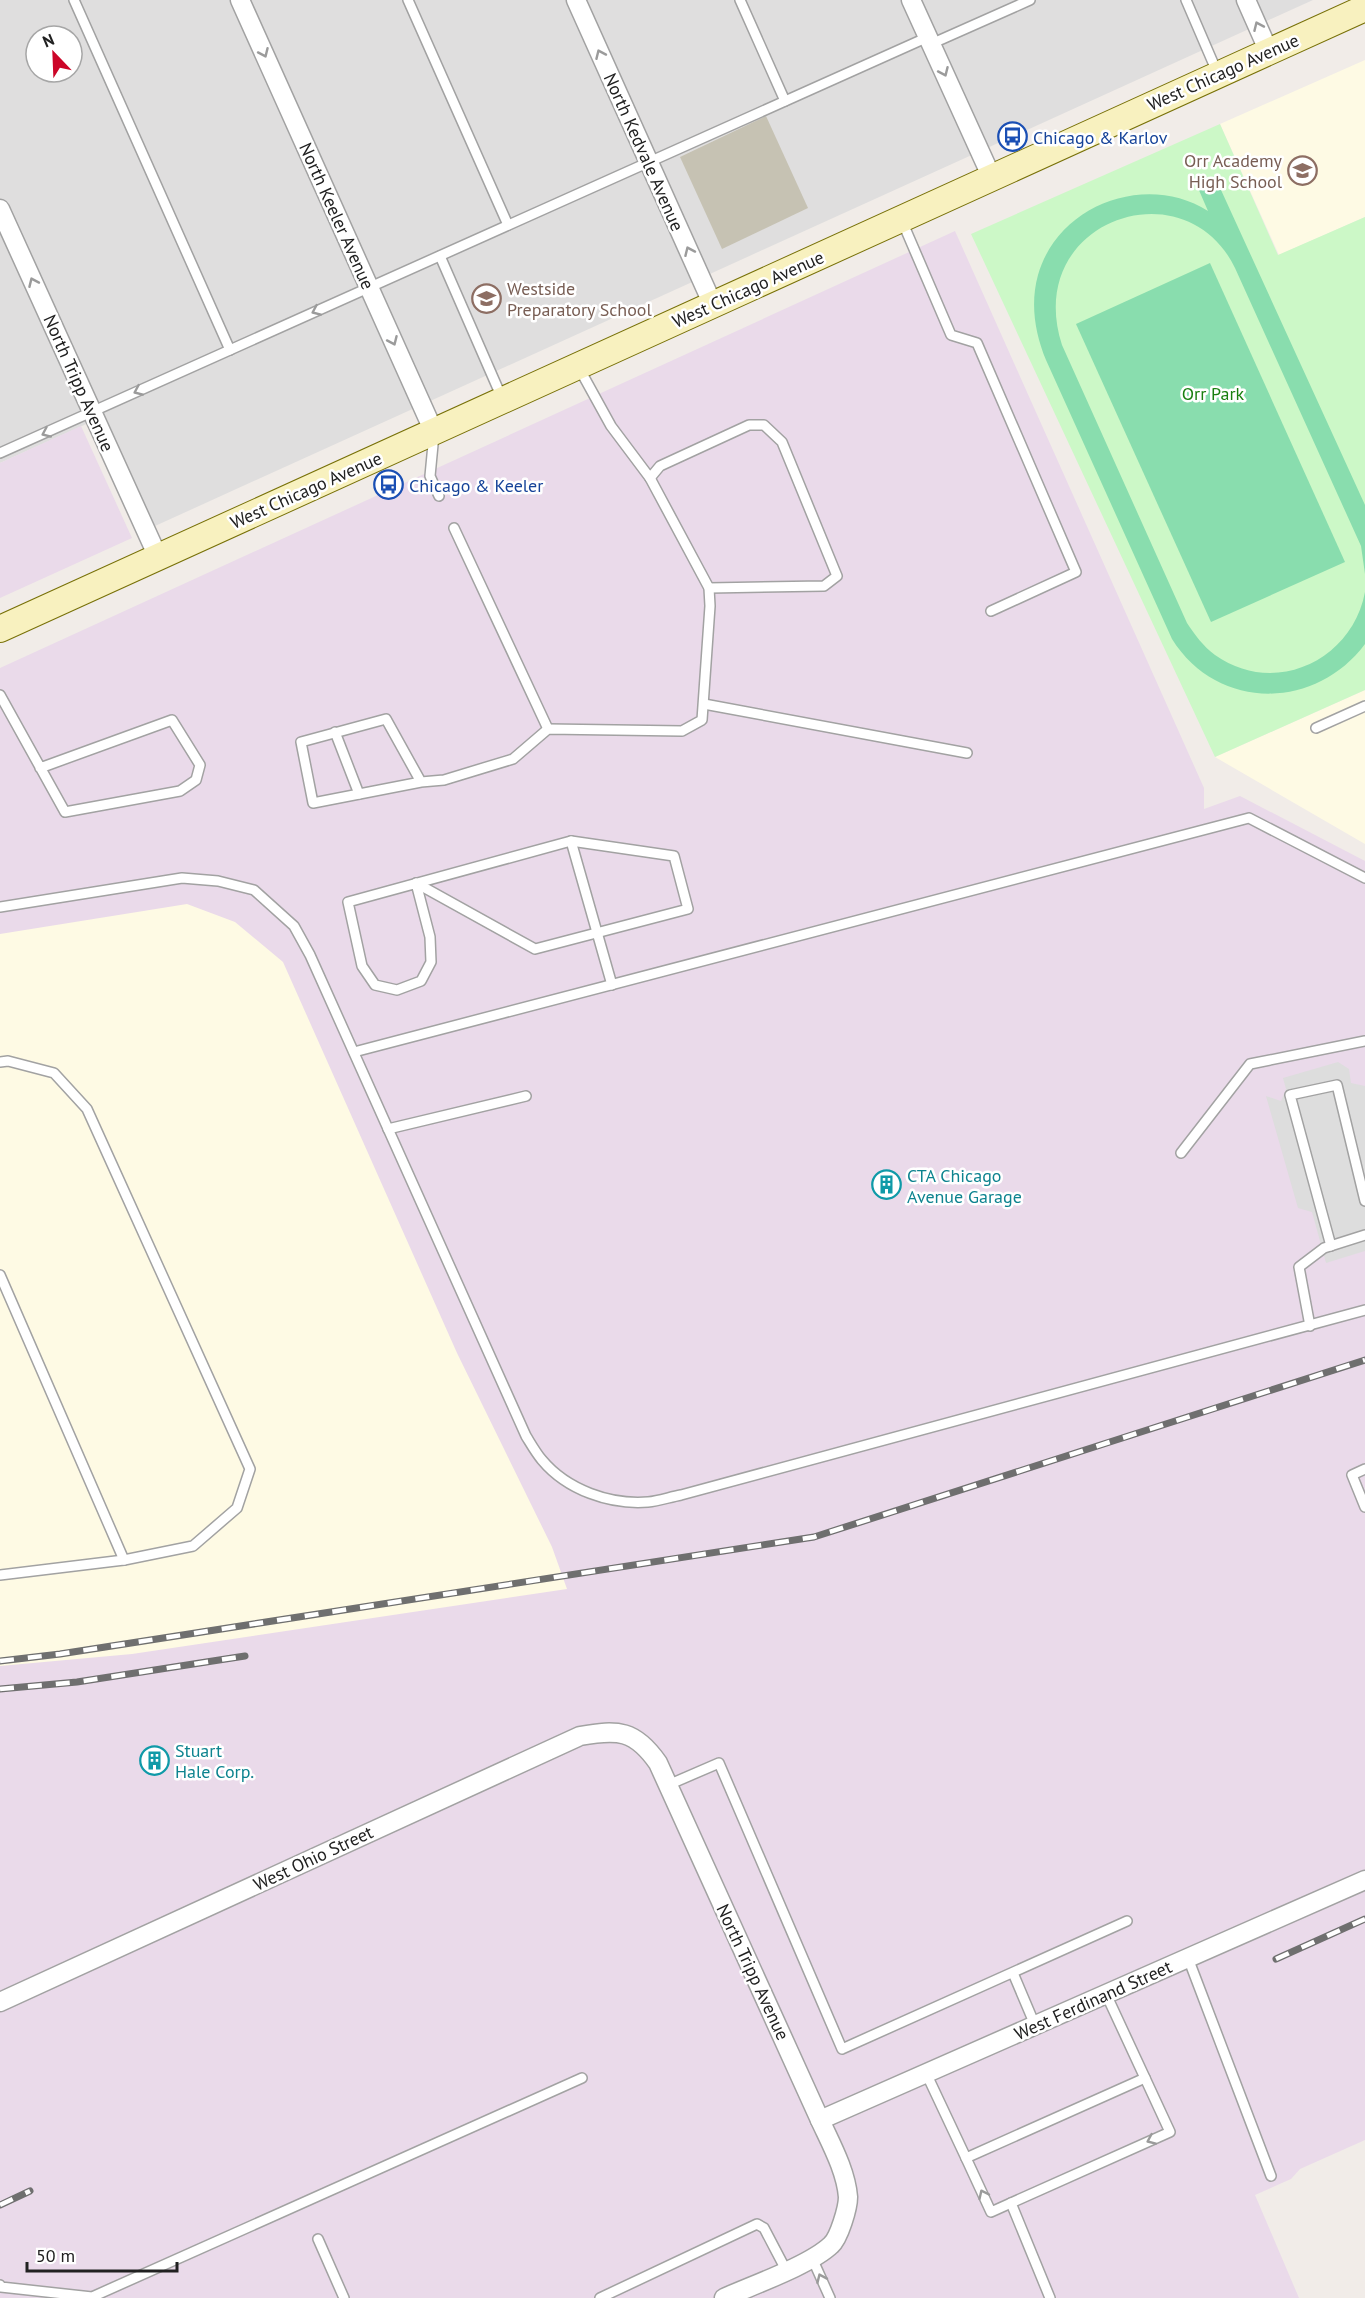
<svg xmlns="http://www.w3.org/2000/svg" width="1365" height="2298" font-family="'PT Sans',sans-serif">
<rect width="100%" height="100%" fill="#f1ece8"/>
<path fill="#dfdede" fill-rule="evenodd" d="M0,0H1313L155,526L104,416L0,463ZM36,36H72V72H36Z"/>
<g fill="#eadaea">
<path d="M955,231L1204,788V809L1240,796L1365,861V2140L1300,2169L1291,2179L1255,2195L1299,2298H0V668Z"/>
<path d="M81,426L132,538L0,598V463Z"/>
</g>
<g fill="#fefae4">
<path d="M1365,60V217L1279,255L1220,124Z"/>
<path d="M1365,690V844L1215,757Z"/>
<path d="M187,904L235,922L283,962L457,1353L552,1547L567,1589L132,1654L0,1666V934Z"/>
</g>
<path fill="#c6c2b3" d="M766,116L808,208L722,249L680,157Z"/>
<path fill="#ccf8c7" d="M1220,124L1278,255L1365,217V690L1215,757L971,234Z"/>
<g fill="#89ddae">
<path d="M1216,179L1365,505V574L1361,546L1235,268C1185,164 1022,221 1062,345L1187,623C1195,635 1203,646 1215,655C1274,697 1352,661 1365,592V644C1315,711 1217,711 1172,639L1046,360C1035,333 1030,304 1038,275C1058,204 1147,172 1208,211L1198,188Z"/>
<path d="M1210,263L1345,562L1211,622L1076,324Z"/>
</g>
<path fill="#ddd" d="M1338,1062L1349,1069L1351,1083L1365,1086V1251L1326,1263L1312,1212L1298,1208L1266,1096L1281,1101L1286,1089L1283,1078Z"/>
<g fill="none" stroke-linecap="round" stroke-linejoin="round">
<defs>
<g id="lane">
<path d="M74,0L230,350"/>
<path d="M408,0L508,225"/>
<path d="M740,0L785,101"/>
<path d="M1186,0L1217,72"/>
<path d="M931,44L1030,0"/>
<path d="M902,221L951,335L977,343L1076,572L991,611"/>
<path d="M440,256L502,398"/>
<path d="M434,434L430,476L439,496"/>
<path d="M0,453L928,37"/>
<path d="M650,478L660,466L749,425H764L782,442L837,576L824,586L709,588"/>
<path d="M454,528L548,729"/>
<path d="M0,695L65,812L180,791L196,780L200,765L172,720L40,768"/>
<path d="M704,704L967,753"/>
<path d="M1316,728L1365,706"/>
<path d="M335,732L359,794"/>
<path d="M421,782L386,719L301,742L313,803L421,782L444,780L513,759L548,729L682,731L702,720L710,606L709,588L650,478L611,426L579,368"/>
<path d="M416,883L430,937L431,962L421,981L397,990L375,985L362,966L348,902L571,841L612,985"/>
<path d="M416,883L535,949L688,909L674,856L571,841"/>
<path d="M0,907L182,878L218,881L254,890L294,926L310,955L526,1436C531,1444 536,1453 542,1460C567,1490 610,1505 648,1502C659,1501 670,1497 681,1495L1365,1310"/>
<path d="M354,1052L1249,818L1365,878"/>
<path d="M0,1062L8,1061L54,1073L87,1109L250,1469L237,1508L193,1546L124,1560L0,1575"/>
<path d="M388,1129L526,1096"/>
<path d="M1181,1153L1250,1064L1365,1041"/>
<path d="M1331,1246L1290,1095L1337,1085L1365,1201"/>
<path d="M0,1275L124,1560"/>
<path d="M1310,1326L1299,1267L1324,1248L1365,1235"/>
<path d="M1365,1469L1352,1475L1365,1507"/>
<path d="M668,1785L719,1763L842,2049L1127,1921"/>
<path d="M1188,1958L1271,2176"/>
<path d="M1013,1973L1035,2025"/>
<path d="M926,2073L966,2158L1145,2078L1106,1994"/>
<path d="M966,2158L991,2212L1011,2203L1170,2132L1145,2078"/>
<path d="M1011,2203L1050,2298"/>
<path d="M318,2239L344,2298"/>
<path d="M812,2258L830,2298"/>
<path d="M0,2285L1,2287L92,2297L582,2078"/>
<path d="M600,2298L757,2224L764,2228L786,2270"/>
</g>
<g id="street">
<path d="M240,0L434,432"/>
<path d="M576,0L713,305"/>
<path d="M911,0L992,178"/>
<path d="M1246,0L1269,52"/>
<path d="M0,209L158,557"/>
<path d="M0,2002L580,1736C618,1729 635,1730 658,1763L820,2120C831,2144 846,2171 848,2197C848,2208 839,2238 831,2245C810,2265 753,2285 724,2298"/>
<path d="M820,2120L1365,1880"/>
</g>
<path id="secondary" d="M0,629L1365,8"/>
</defs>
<use href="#lane" stroke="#a2a2a2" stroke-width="12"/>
<use href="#street" stroke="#a2a2a2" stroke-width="21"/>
<use href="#secondary" stroke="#787108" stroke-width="28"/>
<use href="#lane" stroke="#fff" stroke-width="9"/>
<use href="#street" stroke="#fff" stroke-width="18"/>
<use href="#secondary" stroke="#f8f1bf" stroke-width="26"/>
<defs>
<g id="rail">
<path d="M0,1661L60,1654L814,1537L1365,1360"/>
<path d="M0,1689L77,1682L245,1656"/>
<path d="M1276,1959L1365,1919"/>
<path d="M0,2205L30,2191"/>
</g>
</defs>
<use href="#rail" stroke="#6f6f6f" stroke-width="7"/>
<use href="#rail" stroke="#fff" stroke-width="4.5" stroke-dasharray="14" stroke-linecap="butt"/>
</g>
<defs><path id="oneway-chevron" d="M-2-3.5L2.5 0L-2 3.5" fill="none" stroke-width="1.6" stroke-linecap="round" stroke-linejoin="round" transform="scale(1.5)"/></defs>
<g stroke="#9b9b9b">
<use href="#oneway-chevron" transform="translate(1258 26) rotate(-114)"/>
<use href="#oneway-chevron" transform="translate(264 53) rotate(66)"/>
<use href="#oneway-chevron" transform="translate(600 54) rotate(-114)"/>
<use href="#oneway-chevron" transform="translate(944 72) rotate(66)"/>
<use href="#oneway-chevron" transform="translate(689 251) rotate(-114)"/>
<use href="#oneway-chevron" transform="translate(33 282) rotate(-114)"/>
<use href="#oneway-chevron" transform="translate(316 311) rotate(156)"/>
<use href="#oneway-chevron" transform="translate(393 341) rotate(66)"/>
<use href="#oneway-chevron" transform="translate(138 391) rotate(156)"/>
<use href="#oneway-chevron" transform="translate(46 433) rotate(156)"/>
<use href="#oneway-chevron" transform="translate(1151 2140) rotate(156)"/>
<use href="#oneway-chevron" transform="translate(983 2194) rotate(-115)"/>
<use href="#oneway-chevron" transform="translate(821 2278) rotate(-114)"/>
</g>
<defs>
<symbol id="bus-ring" viewBox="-11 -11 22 22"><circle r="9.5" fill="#fff" stroke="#1a4fb4" stroke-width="1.5"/><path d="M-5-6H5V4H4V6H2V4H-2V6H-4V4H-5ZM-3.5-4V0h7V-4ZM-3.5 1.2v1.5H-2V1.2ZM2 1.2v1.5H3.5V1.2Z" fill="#1a4fb4"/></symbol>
<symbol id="school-ring" viewBox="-11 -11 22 22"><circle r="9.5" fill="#fff" stroke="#8d6e63" stroke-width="1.5"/><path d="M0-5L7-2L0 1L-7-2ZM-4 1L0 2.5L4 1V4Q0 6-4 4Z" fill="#8d6e63"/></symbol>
<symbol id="building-ring" viewBox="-11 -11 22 22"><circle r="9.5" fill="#fff" stroke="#0f9aa8" stroke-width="1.5"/><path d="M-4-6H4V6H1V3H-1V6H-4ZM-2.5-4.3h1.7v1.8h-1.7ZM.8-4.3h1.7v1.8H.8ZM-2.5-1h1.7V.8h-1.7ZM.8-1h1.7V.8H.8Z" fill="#0f9aa8"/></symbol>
</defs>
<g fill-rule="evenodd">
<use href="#bus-ring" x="996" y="120" width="33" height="33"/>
<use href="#school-ring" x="1286" y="154" width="33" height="33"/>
<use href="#school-ring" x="470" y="282" width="33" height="33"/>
<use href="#bus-ring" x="372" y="468" width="33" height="33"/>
<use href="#building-ring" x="870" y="1168" width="33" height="33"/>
<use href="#building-ring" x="138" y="1744" width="33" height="33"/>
</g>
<g text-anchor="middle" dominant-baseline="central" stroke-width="5" stroke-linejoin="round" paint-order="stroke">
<g font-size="18" fill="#212121" stroke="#fff">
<text transform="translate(1223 72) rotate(-24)">West Chicago Avenue</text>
<text transform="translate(644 152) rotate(66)">North Kedvale Avenue</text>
<text transform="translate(337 216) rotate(66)">North Keeler Avenue</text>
<text transform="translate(748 289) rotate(-24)">West Chicago Avenue</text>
<text transform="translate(79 383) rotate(66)">North Tripp Avenue</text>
<text transform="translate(306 490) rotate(-24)">West Chicago Avenue</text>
<text transform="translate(313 1858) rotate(-25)">West Ohio Street</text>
<text transform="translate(753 1972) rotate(65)">North Tripp Avenue</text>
<text transform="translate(1093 2000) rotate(-24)">West Ferdinand Street</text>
</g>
<g font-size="18" fill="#164399" stroke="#fff" text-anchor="start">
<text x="1033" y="137">Chicago &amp; Karlov</text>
<text x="409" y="485">Chicago &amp; Keeler</text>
</g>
<g font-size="18" fill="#785e54" stroke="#fff" text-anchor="end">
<text x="1282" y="160">Orr Academy<tspan x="1282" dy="21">High School</tspan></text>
<text x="507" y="288" text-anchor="start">Westside<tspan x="507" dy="21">Preparatory School</tspan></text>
</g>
<g font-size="18" fill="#197f0f" stroke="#fff">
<text x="1213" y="393">Orr Park</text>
</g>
<g font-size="18" fill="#0d838f" stroke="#fff" text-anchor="start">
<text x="907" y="1175">CTA Chicago<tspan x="907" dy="21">Avenue Garage</tspan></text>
<text x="175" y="1750">Stuart<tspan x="175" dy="21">Hale Corp.</tspan></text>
</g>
</g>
<g transform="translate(54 54) rotate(337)"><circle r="28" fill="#ffffff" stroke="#a6a6a6" stroke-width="1.5"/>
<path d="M0-4.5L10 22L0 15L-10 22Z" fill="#cc0528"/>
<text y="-9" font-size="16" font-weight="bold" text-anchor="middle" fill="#212121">N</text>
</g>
<path d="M27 2262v9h150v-9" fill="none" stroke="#212121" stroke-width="3"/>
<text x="36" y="2262" font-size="18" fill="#212121" stroke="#ffffff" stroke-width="4.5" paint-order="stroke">50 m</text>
</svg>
